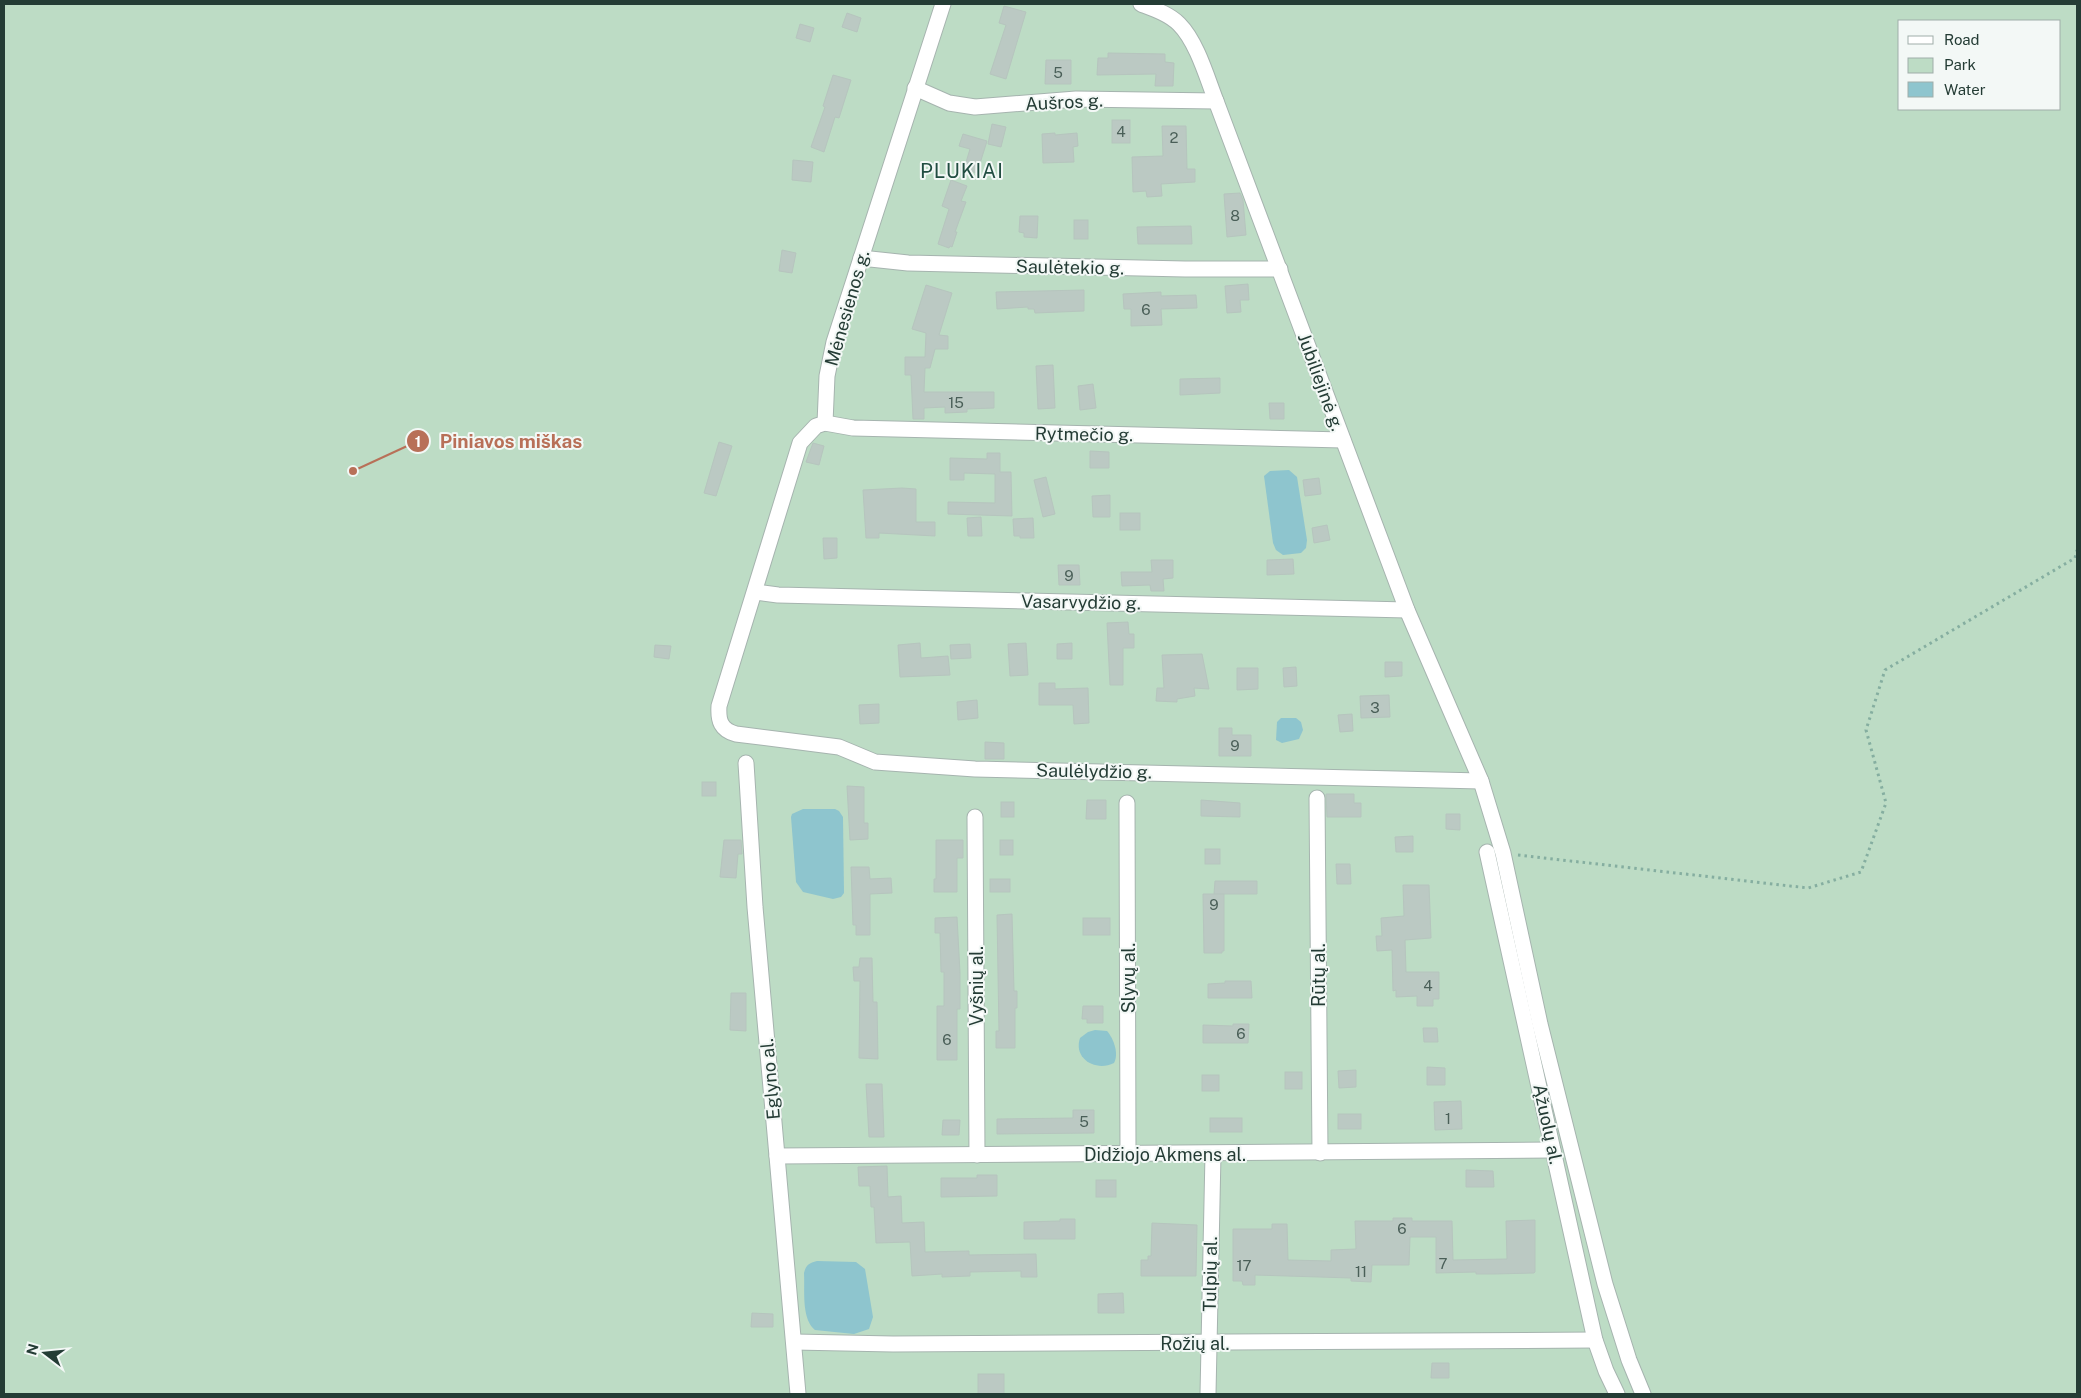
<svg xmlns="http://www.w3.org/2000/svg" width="2081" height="1398" font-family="'Public Sans',sans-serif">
<rect width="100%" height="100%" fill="#e3ece8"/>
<path fill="#bddcc5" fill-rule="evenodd" d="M4,4H2077V1394H4ZM1900,21H2060V109H1900Z"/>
<g fill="#8ec5ce">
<path d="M1289,470L1297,477L1307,540L1306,548L1301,553L1283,555L1276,550L1273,543L1264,476L1270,471Z"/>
<path d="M1281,718H1296L1301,722L1303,730L1299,739L1282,743L1276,740L1277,722Z"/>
<path d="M803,809H835L839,811L843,817L844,893L841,897L833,899L803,892L796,882L791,817L792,814Z"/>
<path d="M1095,1030L1107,1031C1114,1039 1119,1054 1114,1063C1096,1072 1073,1059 1080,1038L1088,1032Z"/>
<path d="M817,1261L856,1262L865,1269L873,1317L869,1329L854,1334L815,1330C801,1319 805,1290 804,1273C806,1265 809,1263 817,1261Z"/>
</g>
<g fill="#bbc9c3" stroke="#b6c5be">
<path d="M1004,6L1026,12L1006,79L990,74L1006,25L999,23Z"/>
<path d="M847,13L861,18L857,32L842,27Z"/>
<path d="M800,24L814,28L810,42L796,38Z"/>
<path d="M1108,53L1165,54V62L1174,63L1173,86H1155L1156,74L1097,75L1098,58H1108Z"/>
<path d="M1046,60H1071V84H1045Z"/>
<path d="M833,75L851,80L839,118L835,117L824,152L811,147L825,107L823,106Z"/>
<rect x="1112" y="120" width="18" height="23"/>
<path d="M992,124L1006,127L1001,147L988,144Z"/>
<path d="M1162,126H1186L1187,169H1195V182L1161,184L1162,196L1147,197L1146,191L1133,192L1132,157L1163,156Z"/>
<path d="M1055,133V135L1077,133L1078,146L1073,147L1074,162L1043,163L1042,134Z"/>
<path d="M963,134L987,141L977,173L964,169L970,149L959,146Z"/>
<path d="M793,160L813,162L811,182L792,180Z"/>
<path d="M951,180L967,186L961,201L966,202L955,232H957L952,247L950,246L949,248L938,244L949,209L942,206Z"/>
<path d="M1240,193L1243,200L1246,235L1227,237L1224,194Z"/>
<path d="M1020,216H1038L1037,238L1024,237V233L1019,232Z"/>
<rect x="1074" y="220" width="14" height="19"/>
<path d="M1191,226L1192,244H1138L1137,227Z"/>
<path d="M782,250L796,253L792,273L779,271Z"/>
<path d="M1248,284L1249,300H1240L1241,312L1227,313L1225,286Z"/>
<path d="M926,285L952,293L939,335L948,336V349H935L930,368H925L924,392H994V408L967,409V412L945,413V407L924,408V419H913L911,375H905V357H925L926,333L912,329Z"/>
<path d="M1084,290V311L1035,313L1034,309H1028V307L997,309L996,292Z"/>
<path d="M1161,292V296L1196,295L1197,308L1161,309L1162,325L1131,326V309H1124L1123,294Z"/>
<path d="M1053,365L1055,408L1038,409L1036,366Z"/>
<path d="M1220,378V393L1180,395V379Z"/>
<path d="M1093,384L1096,408L1080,410L1078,386Z"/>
<path d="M1269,403H1284V419H1270Z"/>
<path d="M719,442L732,446L716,496L704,493Z"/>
<path d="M813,443L824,446L819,465L806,462Z"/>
<path d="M1090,451L1109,452V468H1090Z"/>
<path d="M987,453H1000V472H1011L1012,516L948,514V502L995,503V474L964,473V480H950V458L987,459Z"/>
<path d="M1046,477L1055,514L1043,517L1034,480Z"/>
<path d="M1319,478L1321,494L1305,496L1303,480Z"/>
<path d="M902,488L916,489V522H935V536L879,533V538H866L863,490Z"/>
<path d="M1110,495V517H1093L1092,496Z"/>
<rect x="1120" y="513" width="20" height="17"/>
<path d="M981,517L982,536H968L967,518Z"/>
<path d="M1033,518L1034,538H1020V536H1014L1013,519Z"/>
<path d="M1327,525L1330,540L1314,543L1312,528Z"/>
<path d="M823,538H837V558L824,559Z"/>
<path d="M1293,559L1294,574L1267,575V560Z"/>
<path d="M1151,560H1173V578L1163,579L1164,591H1151L1150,585L1122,586L1121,572H1152Z"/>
<path d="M1058,565H1079L1080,585H1059Z"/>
<path d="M1128,622L1129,634H1134V648H1123V685H1110L1107,623Z"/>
<path d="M920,643L921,658L948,656L950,675L900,677L898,645Z"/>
<path d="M1026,643L1028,675L1010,676L1008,644Z"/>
<path d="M1072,643V659H1057V644Z"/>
<path d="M970,644L971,658L951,659L950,645Z"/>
<path d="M655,645L671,646L669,659L654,657Z"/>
<path d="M1202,654L1209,689L1194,688L1195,696L1177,699V702L1156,701L1157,688H1164L1162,655Z"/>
<path d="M1385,662H1402V676L1385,677Z"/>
<path d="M1296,667L1297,686L1284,687L1283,668Z"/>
<path d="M1237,668H1258V689L1237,690Z"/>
<path d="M1039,683H1055V689L1088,688L1089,723L1074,724L1073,705H1039Z"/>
<path d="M1389,695L1390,717L1361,718L1360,696Z"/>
<path d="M977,700L978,718L958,720L957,702Z"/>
<path d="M879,704V723L860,724L859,705Z"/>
<path d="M1352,714L1353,731L1340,732L1338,715Z"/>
<path d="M1219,728H1232V735H1251V756H1219Z"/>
<path d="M985,742L1004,743V759H985Z"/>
<rect x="702" y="782" width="14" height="14"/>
<path d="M847,786L864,787V823H868V839L850,840Z"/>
<path d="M1354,794V803H1361V817H1327L1326,794Z"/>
<path d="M1087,800H1106V819H1086Z"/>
<path d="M1201,800L1240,803V817L1201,816Z"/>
<rect x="1001" y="802" width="13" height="15"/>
<path d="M1446,814H1460V830L1446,829Z"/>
<path d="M1413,836V852H1396L1395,837Z"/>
<path d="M724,840H741L742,854H738L736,878L720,877Z"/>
<path d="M936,840H963V858H957V892H934V879H936Z"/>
<rect x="1000" y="840" width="13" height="15"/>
<rect x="1205" y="849" width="15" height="15"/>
<path d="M1336,864H1350L1351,884H1337Z"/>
<path d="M851,867H869L870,879L891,878L892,893L870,894V935H856V925H853Z"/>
<rect x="990" y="879" width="20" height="13"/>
<path d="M1215,881H1257V894H1214Z"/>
<path d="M1403,885H1429L1431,938L1405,940L1406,972H1439V999H1433V1006H1417V996L1396,997V990L1393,991L1392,950L1377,951L1376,936H1382L1381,918L1404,916Z"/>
<path d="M1203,894H1224V951H1222V953H1204Z"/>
<path d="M1012,914L1014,991H1017V1008H1015V1048H996V1031H999L997,915Z"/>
<path d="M957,917L960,973V1009H957V1060H937V1006H944V972H941L940,933H935V918Z"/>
<rect x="1083" y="918" width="27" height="17"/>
<path d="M860,958H872L873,1002H877L878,1059L859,1058L860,981H854L853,967H859Z"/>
<path d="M1225,981H1251L1252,998H1208V984L1225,983Z"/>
<path d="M731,993H746V1031L730,1030Z"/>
<path d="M1083,1006H1103V1023H1087V1019H1082Z"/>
<path d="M1233,1024H1249L1248,1043H1203V1025L1233,1026Z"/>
<path d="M1423,1028H1437L1438,1042H1424Z"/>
<path d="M1427,1067L1445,1068V1085H1427Z"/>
<path d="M1356,1070V1087L1339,1088L1338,1071Z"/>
<rect x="1285" y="1072" width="17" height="17"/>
<rect x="1202" y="1075" width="17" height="16"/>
<path d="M866,1084H882L884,1137H869Z"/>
<path d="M1461,1101L1462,1129L1435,1130L1434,1102Z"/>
<path d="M1073,1110H1094V1133L997,1134V1119L1073,1118Z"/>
<rect x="1338" y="1114" width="23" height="15"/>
<rect x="1210" y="1118" width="32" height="14"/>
<path d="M943,1120H960L959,1135H942Z"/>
<path d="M887,1166L888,1197L901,1196L902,1223L924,1222L925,1252L969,1251V1255L1036,1254L1037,1277H1021V1271L970,1272V1276L942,1277V1274L912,1276L910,1242L876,1243L874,1207H871L870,1186H859L858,1167Z"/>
<path d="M1466,1170L1493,1171L1494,1187H1466Z"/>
<path d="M977,1175H997V1196L941,1197V1178H977Z"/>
<rect x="1096" y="1180" width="20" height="17"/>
<path d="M1393,1218H1412V1221H1452L1453,1260L1507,1259L1506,1221L1535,1220V1272L1534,1273L1494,1274H1476V1272L1436,1273V1237H1410L1409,1265H1372L1371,1282L1351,1281V1278L1255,1275V1285H1243L1242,1281H1233V1229H1272V1224H1287L1288,1260L1331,1261V1250L1356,1249L1355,1221H1393Z"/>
<path d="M1060,1219H1075V1239H1024V1222L1060,1221Z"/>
<path d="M1152,1223L1197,1225L1196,1276H1141V1260H1148V1256H1151Z"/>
<path d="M1123,1293L1124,1313H1098V1294Z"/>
<path d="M752,1313L773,1314V1327H751Z"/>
<path d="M1432,1363H1449V1378H1431Z"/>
<rect x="978" y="1374" width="26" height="20"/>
</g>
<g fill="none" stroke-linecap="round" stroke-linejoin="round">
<defs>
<g id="minor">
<path d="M943,4L834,342L827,376L825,423L816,426L800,443L719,706C718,721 721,730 736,734L839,747L875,762L975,769L1481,781"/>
<path d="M1141,4C1154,9 1169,14 1179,24C1197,42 1207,78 1216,101L1407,610L1481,781L1503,853L1540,1024L1605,1284L1629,1360L1643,1394"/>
<path d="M915,88L949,103L975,107L1076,99L1216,101"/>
<path d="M861,258L908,263L1185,269H1280"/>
<path d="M825,423L853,428L1343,440"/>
<path d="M756,592L778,595L1407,610"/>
<path d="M746,763L755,907L798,1394"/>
<path d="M1317,798L1320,1153"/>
<path d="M1127,803L1128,1153"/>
<path d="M975,817L977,1155"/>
<path d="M1487,852L1595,1340L1606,1371L1617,1394"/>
<path d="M777,1156L1553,1150"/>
<path d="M794,1342L893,1344L1595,1340"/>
<path d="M1208,1394L1213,1154"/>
</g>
</defs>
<use href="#minor" stroke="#a6b4af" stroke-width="17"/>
<path stroke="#85aea0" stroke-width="3" stroke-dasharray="2.5 4" stroke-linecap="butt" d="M1518,855L1808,888L1861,872L1886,803L1866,730L1885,670L2075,558L2077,550"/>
<use href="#minor" stroke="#fff" stroke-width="15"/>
</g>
<g text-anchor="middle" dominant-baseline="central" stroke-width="4" stroke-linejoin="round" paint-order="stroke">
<g font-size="15" fill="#4a5f58">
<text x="1058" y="72">5</text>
<text x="1121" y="131">4</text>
<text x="1174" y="137">2</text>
<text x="1235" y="215">8</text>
<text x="1146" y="309">6</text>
<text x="956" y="402">15</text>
<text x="1069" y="575">9</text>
<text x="1375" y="707">3</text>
<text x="1235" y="745">9</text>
<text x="1214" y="904">9</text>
<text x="1428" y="985">4</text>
<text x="1241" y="1033">6</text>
<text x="947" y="1039">6</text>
<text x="1448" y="1118">1</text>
<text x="1084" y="1121">5</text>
<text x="1402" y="1228">6</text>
<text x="1443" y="1263">7</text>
<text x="1244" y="1265">17</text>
<text x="1361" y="1271">11</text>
</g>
<g font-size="18" fill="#243c35" stroke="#f3f8f6">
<text transform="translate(1064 102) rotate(-3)">Aušros g.</text>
<text transform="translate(1070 267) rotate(1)">Saulėtekio g.</text>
<text transform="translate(847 308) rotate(-74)">Mėnesienos g.</text>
<text transform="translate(1321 382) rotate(70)">Jubiliejinė g.</text>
<text transform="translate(1084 434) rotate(1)">Rytmečio g.</text>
<text transform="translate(1081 602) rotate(1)">Vasarvydžio g.</text>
<text transform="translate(1094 771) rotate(1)">Saulėlydžio g.</text>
<text transform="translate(1318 975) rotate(-90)">Rūtų al.</text>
<text transform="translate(1128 978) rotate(-90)">Slyvų al.</text>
<text transform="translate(976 986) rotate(-90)">Vyšnių al.</text>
<text transform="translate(770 1079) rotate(-95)">Eglyno al.</text>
<text transform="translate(1548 1124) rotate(78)">Ąžuolų al.</text>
<text x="1165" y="1154">Didžiojo Akmens al.</text>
<text transform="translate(1210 1274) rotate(-89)">Tulpių al.</text>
<text x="1195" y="1343">Rožių al.</text>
</g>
<g font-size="20" letter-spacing="1" fill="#214d41" stroke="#f3f8f6">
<text x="962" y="171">PLUKIAI</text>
</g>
</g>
<path fill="none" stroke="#b87058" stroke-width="2" d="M353 471L418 441"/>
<g fill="#b87058" stroke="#f3f8f6" stroke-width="2">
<circle cx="353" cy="471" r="5"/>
<circle cx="418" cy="441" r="12"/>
</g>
<g font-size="15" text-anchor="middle" font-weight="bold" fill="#fff">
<text x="418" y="447">1</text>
</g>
<g font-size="19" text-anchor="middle" font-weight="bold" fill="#b87058" stroke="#f3f8f6" stroke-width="4" stroke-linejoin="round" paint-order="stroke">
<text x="511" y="448">Piniavos miškas</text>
</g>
<rect width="2081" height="1398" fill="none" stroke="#243c35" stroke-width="10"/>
<rect x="1898" y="20" width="162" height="90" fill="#f3f8f6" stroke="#a0ada9"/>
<rect x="1908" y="36" width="25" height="8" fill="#ffffff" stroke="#a0ada9"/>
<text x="1944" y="45" font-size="15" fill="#243c35">Road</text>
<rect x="1908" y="58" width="25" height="15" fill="#bddcc5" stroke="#a0ada9"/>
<text x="1944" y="70" font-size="15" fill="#243c35">Park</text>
<rect x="1908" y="82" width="25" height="15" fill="#8ec5ce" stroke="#a0ada9"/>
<text x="1944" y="95" font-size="15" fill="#243c35">Water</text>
<g transform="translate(45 1353) rotate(286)" stroke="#f3f8f6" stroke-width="4" paint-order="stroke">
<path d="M0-4L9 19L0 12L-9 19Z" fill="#243c35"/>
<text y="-8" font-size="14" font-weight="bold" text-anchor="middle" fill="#243c35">N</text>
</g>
</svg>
